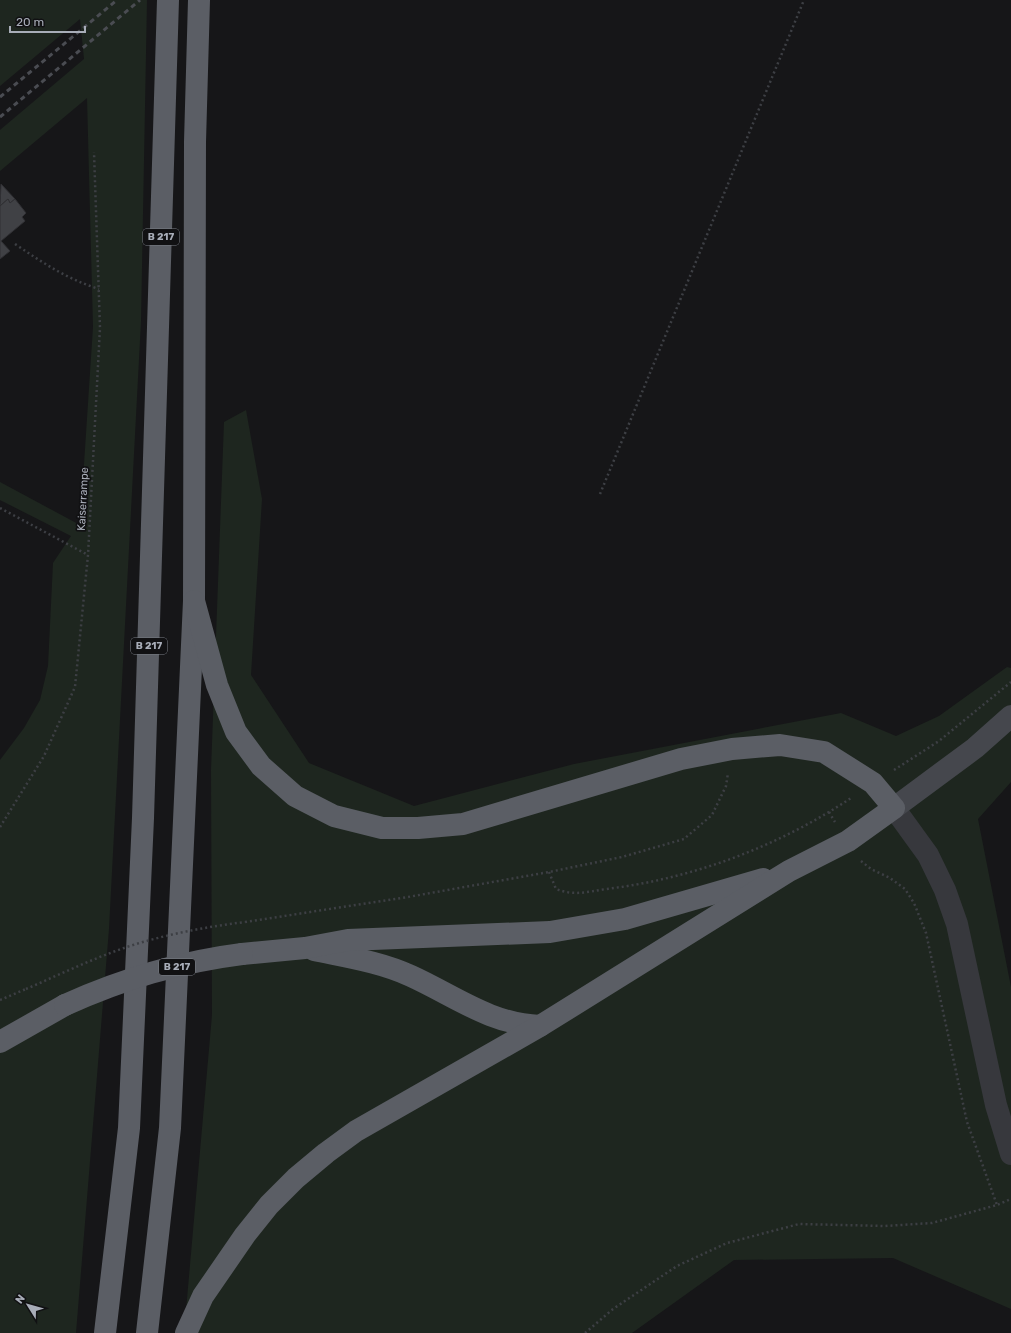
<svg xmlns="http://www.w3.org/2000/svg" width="1011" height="1333" font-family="Rubik,sans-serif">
<rect width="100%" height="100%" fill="#161618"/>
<g fill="#1e261f">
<path d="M0,0H147L141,321L109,929L76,1333H0V760L24,728L40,700L48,666L53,563L71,536L0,500V482L80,525L93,327L87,98L0,171V130L84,59L80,19L0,86Z"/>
<path d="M246,410L262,499L251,675L309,763L414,806L574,764L841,713L896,736L939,716L1007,667L1011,668V782L978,819L1011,987V1309L893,1258L734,1260L632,1333H184L212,1015L211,770L224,422Z"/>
</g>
<g fill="#404145" stroke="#303034">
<path d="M1,184L15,199L10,203L8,199L0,206Z"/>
<path d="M8,199L10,203L15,199L26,213L22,217L25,221L1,241L10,251L0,259V206Z"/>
</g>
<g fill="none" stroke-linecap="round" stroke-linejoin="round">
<g stroke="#3d3f44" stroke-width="2.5" stroke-dasharray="2 3" stroke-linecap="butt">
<path d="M15,244C43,263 67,279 99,289"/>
<path d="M600,494L804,0"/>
<path d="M0,508L88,555"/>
<path d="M894,770L939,741L1011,682"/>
<path d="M829,812L835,822"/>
<path d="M0,827L44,756L75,687L88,555L100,328L94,152"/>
<path d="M861,861L871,869L890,878L905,889L914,903L926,933L967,1122L997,1205"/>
<path d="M549,872L556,889C574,896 587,892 606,889C692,879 779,846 851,798"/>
<path d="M245,922L408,897L549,872L622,857L684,839L712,815L726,786L728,773"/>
<path d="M0,1000L26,989"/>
<path d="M585,1333L613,1309L677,1266L727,1243L799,1224L885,1226L932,1223L997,1205L1011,1199"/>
</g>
<path stroke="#37383d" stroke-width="22" d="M894,808L928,855L945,890L957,924L996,1105L1011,1154"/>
<path stroke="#45474d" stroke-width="22" d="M894,808L975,748L1011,716"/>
<g stroke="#5b5e65" stroke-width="22">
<path d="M314,950C347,957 381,962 411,976C455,996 490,1024 540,1026"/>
<path d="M242,954L305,948L348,940L550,932L625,919L763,879"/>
<path d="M0,1042L65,1005"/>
<path d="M105,1333L129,1128L143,818L168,0"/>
<path d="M147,1333L170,1128L194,601L195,142L199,0"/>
<path d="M186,1333L203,1296L245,1235L269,1205L296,1178L326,1153L356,1131L540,1026L789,871L848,841L894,808L873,783L824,752L780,745L732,749L681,759L463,824L418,828H382L334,816L295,796L261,766L236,732L217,685L194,601"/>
</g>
<g stroke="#4a4c52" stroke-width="3" stroke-dasharray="5 4" stroke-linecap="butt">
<path d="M0,97L117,0"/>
<path d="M0,117L140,0"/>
</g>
<path stroke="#3d3f44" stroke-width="2.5" stroke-dasharray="2 3" stroke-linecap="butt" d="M26,989C68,971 110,950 154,939C184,931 214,926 245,922"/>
<path stroke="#5b5e65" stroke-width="22" d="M65,1005C123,979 178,962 242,954"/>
</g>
<g text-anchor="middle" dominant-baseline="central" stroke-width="3.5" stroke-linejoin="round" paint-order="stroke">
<g fill="#111113" stroke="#7b7e86" stroke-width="1">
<rect x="143" y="229" width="36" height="16" rx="3"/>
<rect x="131" y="638" width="36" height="16" rx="3"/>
<rect x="159" y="959" width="36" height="16" rx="3"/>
</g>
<g font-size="10" font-weight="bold" fill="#a8adb8">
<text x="161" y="237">B 217</text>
<text x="149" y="646">B 217</text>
<text x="177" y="967">B 217</text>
</g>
<g font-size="11" fill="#a8adb8" stroke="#111113">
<text transform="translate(83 499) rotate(-87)">Kaiserrampe</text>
</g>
</g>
<g transform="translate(28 1305) rotate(307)" stroke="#111113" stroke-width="3" paint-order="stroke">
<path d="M0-3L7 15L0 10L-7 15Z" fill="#a8adb8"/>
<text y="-6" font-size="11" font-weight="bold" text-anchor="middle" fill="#a8adb8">N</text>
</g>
<path d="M10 26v6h75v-6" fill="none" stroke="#a8adb8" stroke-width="2"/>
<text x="16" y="26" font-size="12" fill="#a8adb8" stroke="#111113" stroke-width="3" paint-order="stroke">20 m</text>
</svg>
